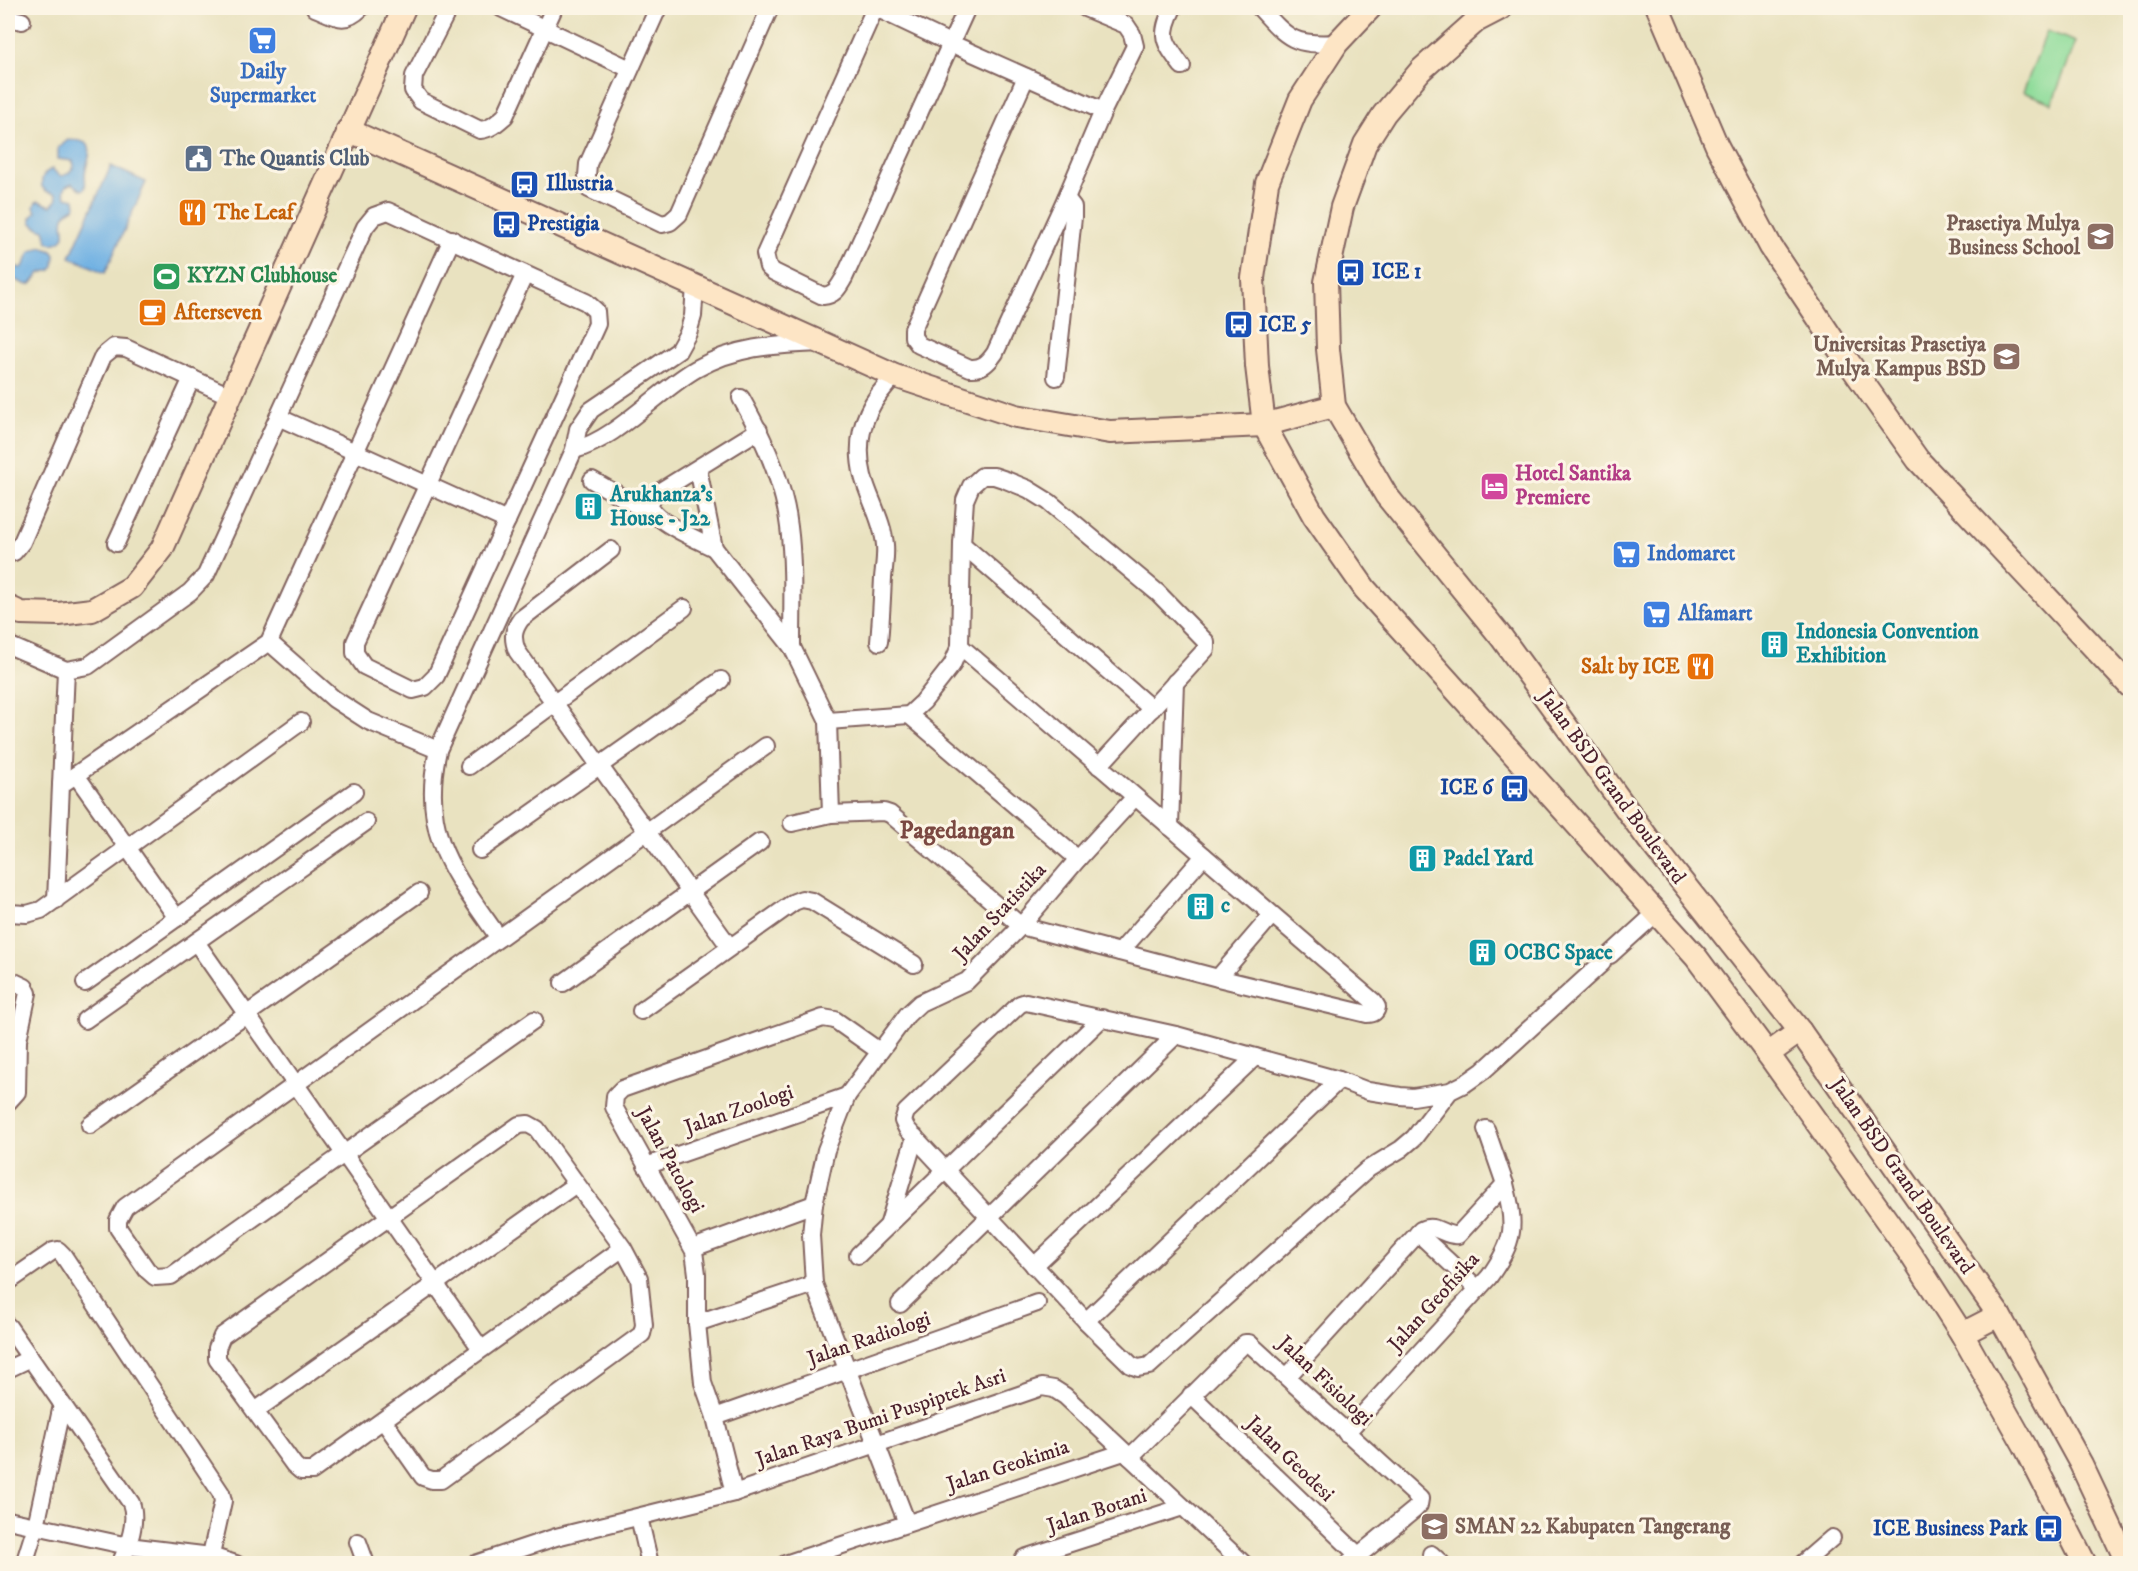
<svg xmlns="http://www.w3.org/2000/svg" width="2138" height="1571" font-family="'IM FELL DW Pica',serif">
<rect width="100%" height="100%" fill="#fcf5e5"/>
<filter id="ink" filterUnits="userSpaceOnUse"><feTurbulence type="fractalNoise" baseFrequency=".0167" numOctaves="2"/><feDisplacementMap in="SourceGraphic" scale="12" xChannelSelector="R" yChannelSelector="G"/><feConvolveMatrix kernelMatrix="1 2 1 2 8 2 1 2 1" color-interpolation-filters="sRGB"/></filter>
<filter id="wash" filterUnits="userSpaceOnUse"><feTurbulence type="fractalNoise" baseFrequency=".008" numOctaves="4" result="noise"/><feDisplacementMap in="SourceGraphic" scale="24" xChannelSelector="R" yChannelSelector="G"/><feGaussianBlur stdDeviation="1.35" result="paint"/><feColorMatrix in="noise" values="0 0 0 0 0 0 0 0 0 0 0 0 0 0 0 0 0 1.4 0 .05"/><feComposite in="paint" operator="in"/></filter>
<g filter="url(#wash)">
<rect width="100%" height="100%" fill="#e9e2c0"/>
<path fill="#8edc9a" stroke="#6c7e62" stroke-width="1.5" d="M2047,31L2076,42L2052,103L2023,92Z"/>
<g fill="#6eb0e3" stroke="#5c6887" stroke-width="1.5">
<path d="M68,140C99,140 89,153 85,173C85,178 86,183 85,188L82,190L72,183L66,186L64,191L66,197L75,199L76,206C73,210 67,210 65,215C58,227 74,239 52,244L48,242L44,230L35,226L31,222V218L36,212L34,207L36,202L39,201L51,206L57,199L56,194L46,191L42,187C41,178 43,173 52,169L60,176C67,176 70,172 74,166L73,161L58,159V148Z"/>
<path d="M111,166L146,182L105,273L70,257Z"/>
<path d="M41,247L52,251L55,255L54,266L51,270L40,273L31,284L27,285L16,280H8V265L12,264L19,268L23,267L30,252Z"/>
</g>
</g>
<g filter="url(#ink)">
<g fill="none" stroke-linecap="round" stroke-linejoin="round">
<defs>
<g id="street">
<path d="M315,8C335,16 344,25 361,8"/>
<path d="M449,8L414,76L413,90L421,101L480,130C491,129 497,123 505,116L554,8"/>
<path d="M501,8L630,69"/>
<path d="M658,8L588,164L587,176L589,189L662,224L670,222L679,214L770,8"/>
<path d="M875,8L765,254L768,267L774,272L823,296C835,295 838,288 844,278L967,8"/>
<path d="M876,8L950,43L1103,111"/>
<path d="M1173,8C1159,36 1164,42 1182,66"/>
<path d="M1260,8C1288,39 1294,46 1337,43"/>
<path d="M8,18L22,21"/>
<path d="M1026,77L913,329V337L919,345L970,368C982,369 988,363 995,353L1066,198L1103,111L1135,46L1132,34L1126,25L1085,8"/>
<path d="M1056,377L1073,217V207L1066,198"/>
<path d="M741,398C763,437 784,482 789,527C794,566 792,607 792,647"/>
<path d="M278,417L507,521"/>
<path d="M574,450C617,439 656,392 696,369C737,346 773,345 819,343"/>
<path d="M698,468L714,548C700,541 656,522 651,508C649,503 652,499 654,495L759,430"/>
<path d="M592,480L657,517"/>
<path d="M116,543L192,378"/>
<path d="M962,544L1152,709"/>
<path d="M714,548L792,647L828,721L831,814"/>
<path d="M611,550L521,619C513,630 512,638 517,651L729,946"/>
<path d="M8,554L14,552L22,542L103,356L114,347L126,348L230,396"/>
<path d="M269,642L334,699L368,721L438,750"/>
<path d="M879,642C881,621 882,599 883,578C884,567 886,556 885,545C883,521 869,499 863,476C853,436 867,403 895,376"/>
<path d="M8,645L66,670L88,666L190,592L206,575L365,227L374,216L388,211L586,302L596,311L597,324L436,676L425,687L413,690L364,666L355,653V642L525,274"/>
<path d="M909,715L1078,859"/>
<path d="M828,721L909,715L923,702L952,665L960,646L962,544L965,500L971,486L982,476H994L1006,480L1028,489L1049,502L1158,593L1206,642V649L1099,766"/>
<path d="M469,766L684,608"/>
<path d="M76,775L177,918"/>
<path d="M61,785L269,642L452,239"/>
<path d="M792,823L831,814L884,812L890,814L1021,926L1218,978L1367,1014C1373,1014 1376,1012 1377,1007L1374,1002L960,646"/>
<path d="M1170,827L1175,682"/>
<path d="M480,850L721,680"/>
<path d="M56,900L66,670"/>
<path d="M8,913L27,914L41,910L301,722"/>
<path d="M499,938C454,873 419,835 438,750L574,450L578,429L591,410L678,351L688,333L693,316L695,285"/>
<path d="M196,942L481,1349"/>
<path d="M1120,952L1204,856"/>
<path d="M1610,955L1655,914"/>
<path d="M1218,978L1272,915"/>
<path d="M8,979L25,987L28,993L18,1040L8,1042"/>
<path d="M85,983L354,792"/>
<path d="M563,983L760,842"/>
<path d="M641,1011L794,902L802,899L812,901L914,964"/>
<path d="M85,1020L366,822"/>
<path d="M534,1020L171,1276L155,1277L147,1270L118,1228V1220L125,1207L766,746"/>
<path d="M1450,1091L1414,1138L1401,1149L1368,1169L1149,1366L1138,1368L1131,1365L1086,1321L907,1129L903,1121L906,1112L1020,1004L1026,1002L1176,1035L1339,1080L1368,1091L1400,1096L1413,1097L1450,1091L1466,1083L1483,1071L1602,963"/>
<path d="M8,1102L17,1092L18,1040"/>
<path d="M90,1125L419,893"/>
<path d="M1486,1129L1505,1184"/>
<path d="M646,1166L847,1096"/>
<path d="M889,1223L915,1137"/>
<path d="M1418,1233L1478,1289"/>
<path d="M693,1248L814,1204"/>
<path d="M858,1255L1102,1018"/>
<path d="M1034,1266L1255,1057"/>
<path d="M8,1282L53,1251L58,1250L63,1255L221,1493L223,1501L209,1564"/>
<path d="M900,1304L1176,1035"/>
<path d="M1086,1321L1339,1080"/>
<path d="M697,1323L814,1284"/>
<path d="M8,1326L131,1503C138,1521 128,1547 120,1564"/>
<path d="M8,1369L29,1359"/>
<path d="M1287,1377L1421,1230C1435,1222 1444,1237 1458,1235L1505,1184C1516,1227 1515,1240 1489,1277L1346,1433"/>
<path d="M1191,1395L1358,1555"/>
<path d="M255,1411L576,1184"/>
<path d="M715,1417L1037,1303"/>
<path d="M383,1420L423,1477L432,1480H441L642,1334L644,1325L639,1278L623,1248L537,1129L528,1124L519,1125L222,1336L217,1348V1359L294,1465L301,1471H312L623,1248"/>
<path d="M1130,1457L1245,1343H1249L1420,1499L1419,1505L1414,1510L1348,1564"/>
<path d="M734,1493L715,1417L703,1383L697,1323V1274L694,1251L614,1107L615,1096L622,1089L823,1018L835,1020L879,1051"/>
<path d="M639,1517L650,1564"/>
<path d="M8,1520L128,1546L211,1556L236,1564"/>
<path d="M907,1523L814,1284L811,1235L814,1204L826,1150L847,1096L907,1015L920,1003L967,981L1021,926L1078,859L1135,797"/>
<path d="M358,1542L366,1564"/>
<path d="M1431,1554L1442,1564"/>
<path d="M24,1564L36,1526L62,1405"/>
<path d="M475,1564L556,1537L734,1493L1042,1387L1054,1389L1065,1396L1244,1564"/>
<path d="M785,1564L1124,1452"/>
<path d="M1020,1564L1024,1558L1183,1507"/>
<path d="M1802,1564L1832,1538"/>
</g>
<g id="secondary">
<path d="M1370,8L1337,43L1300,100L1267,183L1253,278L1257,366L1264,425L1314,516L1365,589L1696,957L1768,1054L1912,1256L1962,1334L2025,1446L2085,1564"/>
<path d="M1501,8L1476,21L1421,70L1384,114L1365,144L1342,207L1326,282L1328,349L1334,406L1386,495L1502,638L1649,840L1800,1031L1999,1315L2081,1464L2128,1564"/>
<path d="M1658,8L1717,146L1771,247L1839,349L1918,460L2130,686"/>
<path d="M348,130L895,376L1016,416L1110,432L1264,425L1334,406"/>
<path d="M8,607L21,613L59,614L92,610L132,587L162,549L404,8"/>
<path d="M1768,1054L1800,1031"/>
<path d="M1962,1334L1999,1315"/>
</g>
</defs>
<use href="#street" stroke="#82635f" stroke-width="20"/>
<use href="#secondary" stroke="#82635f" stroke-width="26"/>
<use href="#street" stroke="#fff" stroke-width="16"/>
<use href="#secondary" stroke="#fde5c5" stroke-width="22"/>
</g>
</g>
<defs>
<symbol id="supermarket-square" viewBox="-11 -11 22 22"><rect x="-9" y="-9" width="18" height="18" rx="4" fill="#3f7fe0" stroke="#fcf5e5"/><path d="M-6-5.5h2.5l.6 2H6L4.5 2H-2.5L-4.4-4H-6ZM-1.5 3.2a1.3 1.3 0 1 0 .1 0ZM3 3.2a1.3 1.3 0 1 0 .1 0Z" fill="#fff"/></symbol>
<symbol id="civic-square" viewBox="-11 -11 22 22"><rect x="-9" y="-9" width="18" height="18" rx="4" fill="#5c6f8a" stroke="#fcf5e5"/><path d="M-.6-6.5H3V-4.5H.6V-3L4-1V1h2V6H-6V1h2V-1L-.6-3ZM-1.2 2.5V6h2.4V2.5Z" fill="#fff"/></symbol>
<symbol id="bus-square" viewBox="-11 -11 22 22"><rect x="-9" y="-9" width="18" height="18" rx="4" fill="#1a4fb4" stroke="#fcf5e5"/><path d="M-5-6H5V4H4V6H2V4H-2V6H-4V4H-5ZM-3.5-4V0h7V-4ZM-3.5 1.2v1.5H-2V1.2ZM2 1.2v1.5H3.5V1.2Z" fill="#fff"/></symbol>
<symbol id="restaurant-square" viewBox="-11 -11 22 22"><rect x="-9" y="-9" width="18" height="18" rx="4" fill="#e8710a" stroke="#fcf5e5"/><path d="M-5-6h1v4h1v-4h1v4h1v-4h1v5L-1.5 .5V6h-2V.5L-5-1ZM5-6V6H3V1.5H1.5Q1.5-4 5-6Z" fill="#fff"/></symbol>
<symbol id="university-square" viewBox="-11 -11 22 22"><rect x="-9" y="-9" width="18" height="18" rx="4" fill="#8d6e63" stroke="#fcf5e5"/><path d="M0-5L7-2L0 1L-7-2ZM-4 1L0 2.5L4 1V4Q0 6-4 4Z" fill="#fff"/></symbol>
<symbol id="stadium-square" viewBox="-11 -11 22 22"><rect x="-9" y="-9" width="18" height="18" rx="4" fill="#2e9e5b" stroke="#fcf5e5"/><path d="M0-5a6.5 5 0 1 0 0 10a6.5 5 0 1 0 0-10ZM-3.5-1.8h7v3.6h-7Z" fill="#fff"/></symbol>
<symbol id="cafe-square" viewBox="-11 -11 22 22"><rect x="-9" y="-9" width="18" height="18" rx="4" fill="#e8710a" stroke="#fcf5e5"/><path d="M-5.5-4.5H6V0H3Q3 3.5 0 3.5H-2.5Q-5.5 3.5-5.5 0ZM3-3.2v2h1.7v-2ZM-6 4.5H4V6H-6Z" fill="#fff"/></symbol>
<symbol id="hotel-square" viewBox="-11 -11 22 22"><rect x="-9" y="-9" width="18" height="18" rx="4" fill="#d1479c" stroke="#fcf5e5"/><path d="M-6-4.5h1.5V1H6V5H4.5V3h-9V5H-6ZM-4 0a1.8 1.8 0 1 1 3.6 0ZM.5 0V-2.5h3Q6-2.5 6 0Z" fill="#fff"/></symbol>
<symbol id="building-square" viewBox="-11 -11 22 22"><rect x="-9" y="-9" width="18" height="18" rx="4" fill="#0f9aa8" stroke="#fcf5e5"/><path d="M-4-6H4V6H1V3H-1V6H-4ZM-2.5-4.3h1.7v1.8h-1.7ZM.8-4.3h1.7v1.8H.8ZM-2.5-1h1.7V.8h-1.7ZM.8-1h1.7V.8H.8Z" fill="#fff"/></symbol>
<symbol id="school-square" viewBox="-11 -11 22 22"><rect x="-9" y="-9" width="18" height="18" rx="4" fill="#8d6e63" stroke="#fcf5e5"/><path d="M0-5L7-2L0 1L-7-2ZM-4 1L0 2.5L4 1V4Q0 6-4 4Z" fill="#fff"/></symbol>
</defs>
<g fill-rule="evenodd">
<use href="#supermarket-square" x="246" y="24" width="33" height="33"/>
<use href="#civic-square" x="182" y="142" width="33" height="33"/>
<use href="#bus-square" x="508" y="168" width="33" height="33"/>
<use href="#restaurant-square" x="176" y="196" width="33" height="33"/>
<use href="#bus-square" x="490" y="208" width="33" height="33"/>
<use href="#university-square" x="2084" y="220" width="33" height="33"/>
<use href="#bus-square" x="1334" y="256" width="33" height="33"/>
<use href="#stadium-square" x="150" y="260" width="33" height="33"/>
<use href="#cafe-square" x="136" y="296" width="33" height="33"/>
<use href="#bus-square" x="1222" y="308" width="33" height="33"/>
<use href="#university-square" x="1990" y="340" width="33" height="33"/>
<use href="#hotel-square" x="1478" y="470" width="33" height="33"/>
<use href="#building-square" x="572" y="490" width="33" height="33"/>
<use href="#supermarket-square" x="1610" y="538" width="33" height="33"/>
<use href="#supermarket-square" x="1640" y="598" width="33" height="33"/>
<use href="#building-square" x="1758" y="628" width="33" height="33"/>
<use href="#restaurant-square" x="1684" y="650" width="33" height="33"/>
<use href="#bus-square" x="1498" y="772" width="33" height="33"/>
<use href="#building-square" x="1406" y="842" width="33" height="33"/>
<use href="#building-square" x="1184" y="890" width="33" height="33"/>
<use href="#building-square" x="1466" y="936" width="33" height="33"/>
<use href="#school-square" x="1418" y="1510" width="33" height="33"/>
<use href="#bus-square" x="2032" y="1512" width="33" height="33"/>
</g>
<g text-anchor="middle" dominant-baseline="central" stroke-width="6" stroke-linejoin="round" paint-order="stroke">
<g font-size="21" font-weight="bold" fill="#366cbe" stroke="#fcf5e5" text-anchor="start">
<text x="263" y="72" text-anchor="middle">Daily<tspan x="263" dy="24">Supermarket</tspan></text>
<text x="1647" y="554">Indomaret</text>
<text x="1678" y="614">Alfamart</text>
</g>
<g font-size="21" font-weight="bold" fill="#4e5e75" stroke="#fcf5e5" text-anchor="start">
<text x="220" y="159">The Quantis Club</text>
</g>
<g font-size="21" font-weight="bold" fill="#164399" stroke="#fcf5e5" text-anchor="start">
<text x="546" y="184">Illustria</text>
<text x="527" y="224">Prestigia</text>
<text x="1372" y="272">ICE 1</text>
<text x="1259" y="325">ICE 5</text>
<text x="1493" y="788" text-anchor="end">ICE 6</text>
<text x="2028" y="1529" text-anchor="end">ICE Business Park</text>
</g>
<g font-size="21" font-weight="bold" fill="#c56008" stroke="#fcf5e5" text-anchor="start">
<text x="214" y="213">The Leaf</text>
<text x="174" y="313">Afterseven</text>
<text x="1680" y="667" text-anchor="end">Salt by ICE</text>
</g>
<g font-size="21" font-weight="bold" fill="#785e54" stroke="#fcf5e5" text-anchor="end">
<text x="2080" y="224">Prasetiya Mulya<tspan x="2080" dy="24">Business School</tspan></text>
<text x="1986" y="345">Universitas Prasetiya<tspan x="1986" dy="24">Mulya Kampus BSD</tspan></text>
<text x="1455" y="1527" text-anchor="start">SMAN 22 Kabupaten Tangerang</text>
</g>
<g font-size="21" font-weight="bold" fill="#27864d" stroke="#fcf5e5" text-anchor="start">
<text x="187" y="276">KYZN Clubhouse</text>
</g>
<g font-size="21" font-weight="bold" fill="#b23c85" stroke="#fcf5e5" text-anchor="start">
<text x="1515" y="474">Hotel Santika<tspan x="1515" dy="24">Premiere</tspan></text>
</g>
<g font-size="21" font-weight="bold" fill="#0d838f" stroke="#fcf5e5" text-anchor="start">
<text x="610" y="495">Arukhanza's<tspan x="610" dy="24">House - J22</tspan></text>
<text x="1796" y="632">Indonesia Convention<tspan x="1796" dy="24">Exhibition</tspan></text>
<text x="1443" y="859">Padel Yard</text>
<text x="1221" y="906">c</text>
<text x="1504" y="953">OCBC Space</text>
</g>
<g font-size="21" fill="#4a1f2b" stroke="#fcf5e5">
<text transform="translate(1612 787) rotate(54)">Jalan BSD Grand Boulevard</text>
<text transform="translate(1000 912) rotate(-47)">Jalan Statistika</text>
<text transform="translate(739 1110) rotate(-19)">Jalan Zoologi</text>
<text transform="translate(670 1160) rotate(61)">Jalan Patologi</text>
<text transform="translate(1902 1176) rotate(55)">Jalan BSD Grand Boulevard</text>
<text transform="translate(1434 1302) rotate(-48)">Jalan Geofisika</text>
<text transform="translate(869 1339) rotate(-19)">Jalan Radiologi</text>
<text transform="translate(1325 1381) rotate(43)">Jalan Fisiologi</text>
<text transform="translate(881 1418) rotate(-19)">Jalan Raya Bumi Puspiptek Asri</text>
<text transform="translate(1290 1459) rotate(44)">Jalan Geodesi</text>
<text transform="translate(1008 1466) rotate(-18)">Jalan Geokimia</text>
<text transform="translate(1097 1511) rotate(-18)">Jalan Botani</text>
</g>
<g font-size="24" font-weight="bold" fill="#7b4841" stroke="#fcf5e5">
<text x="957" y="831">Pagedangan</text>
</g>
</g>
<rect width="2138" height="1571" fill="none" stroke="#fcf5e5" stroke-width="30"/>
</svg>
